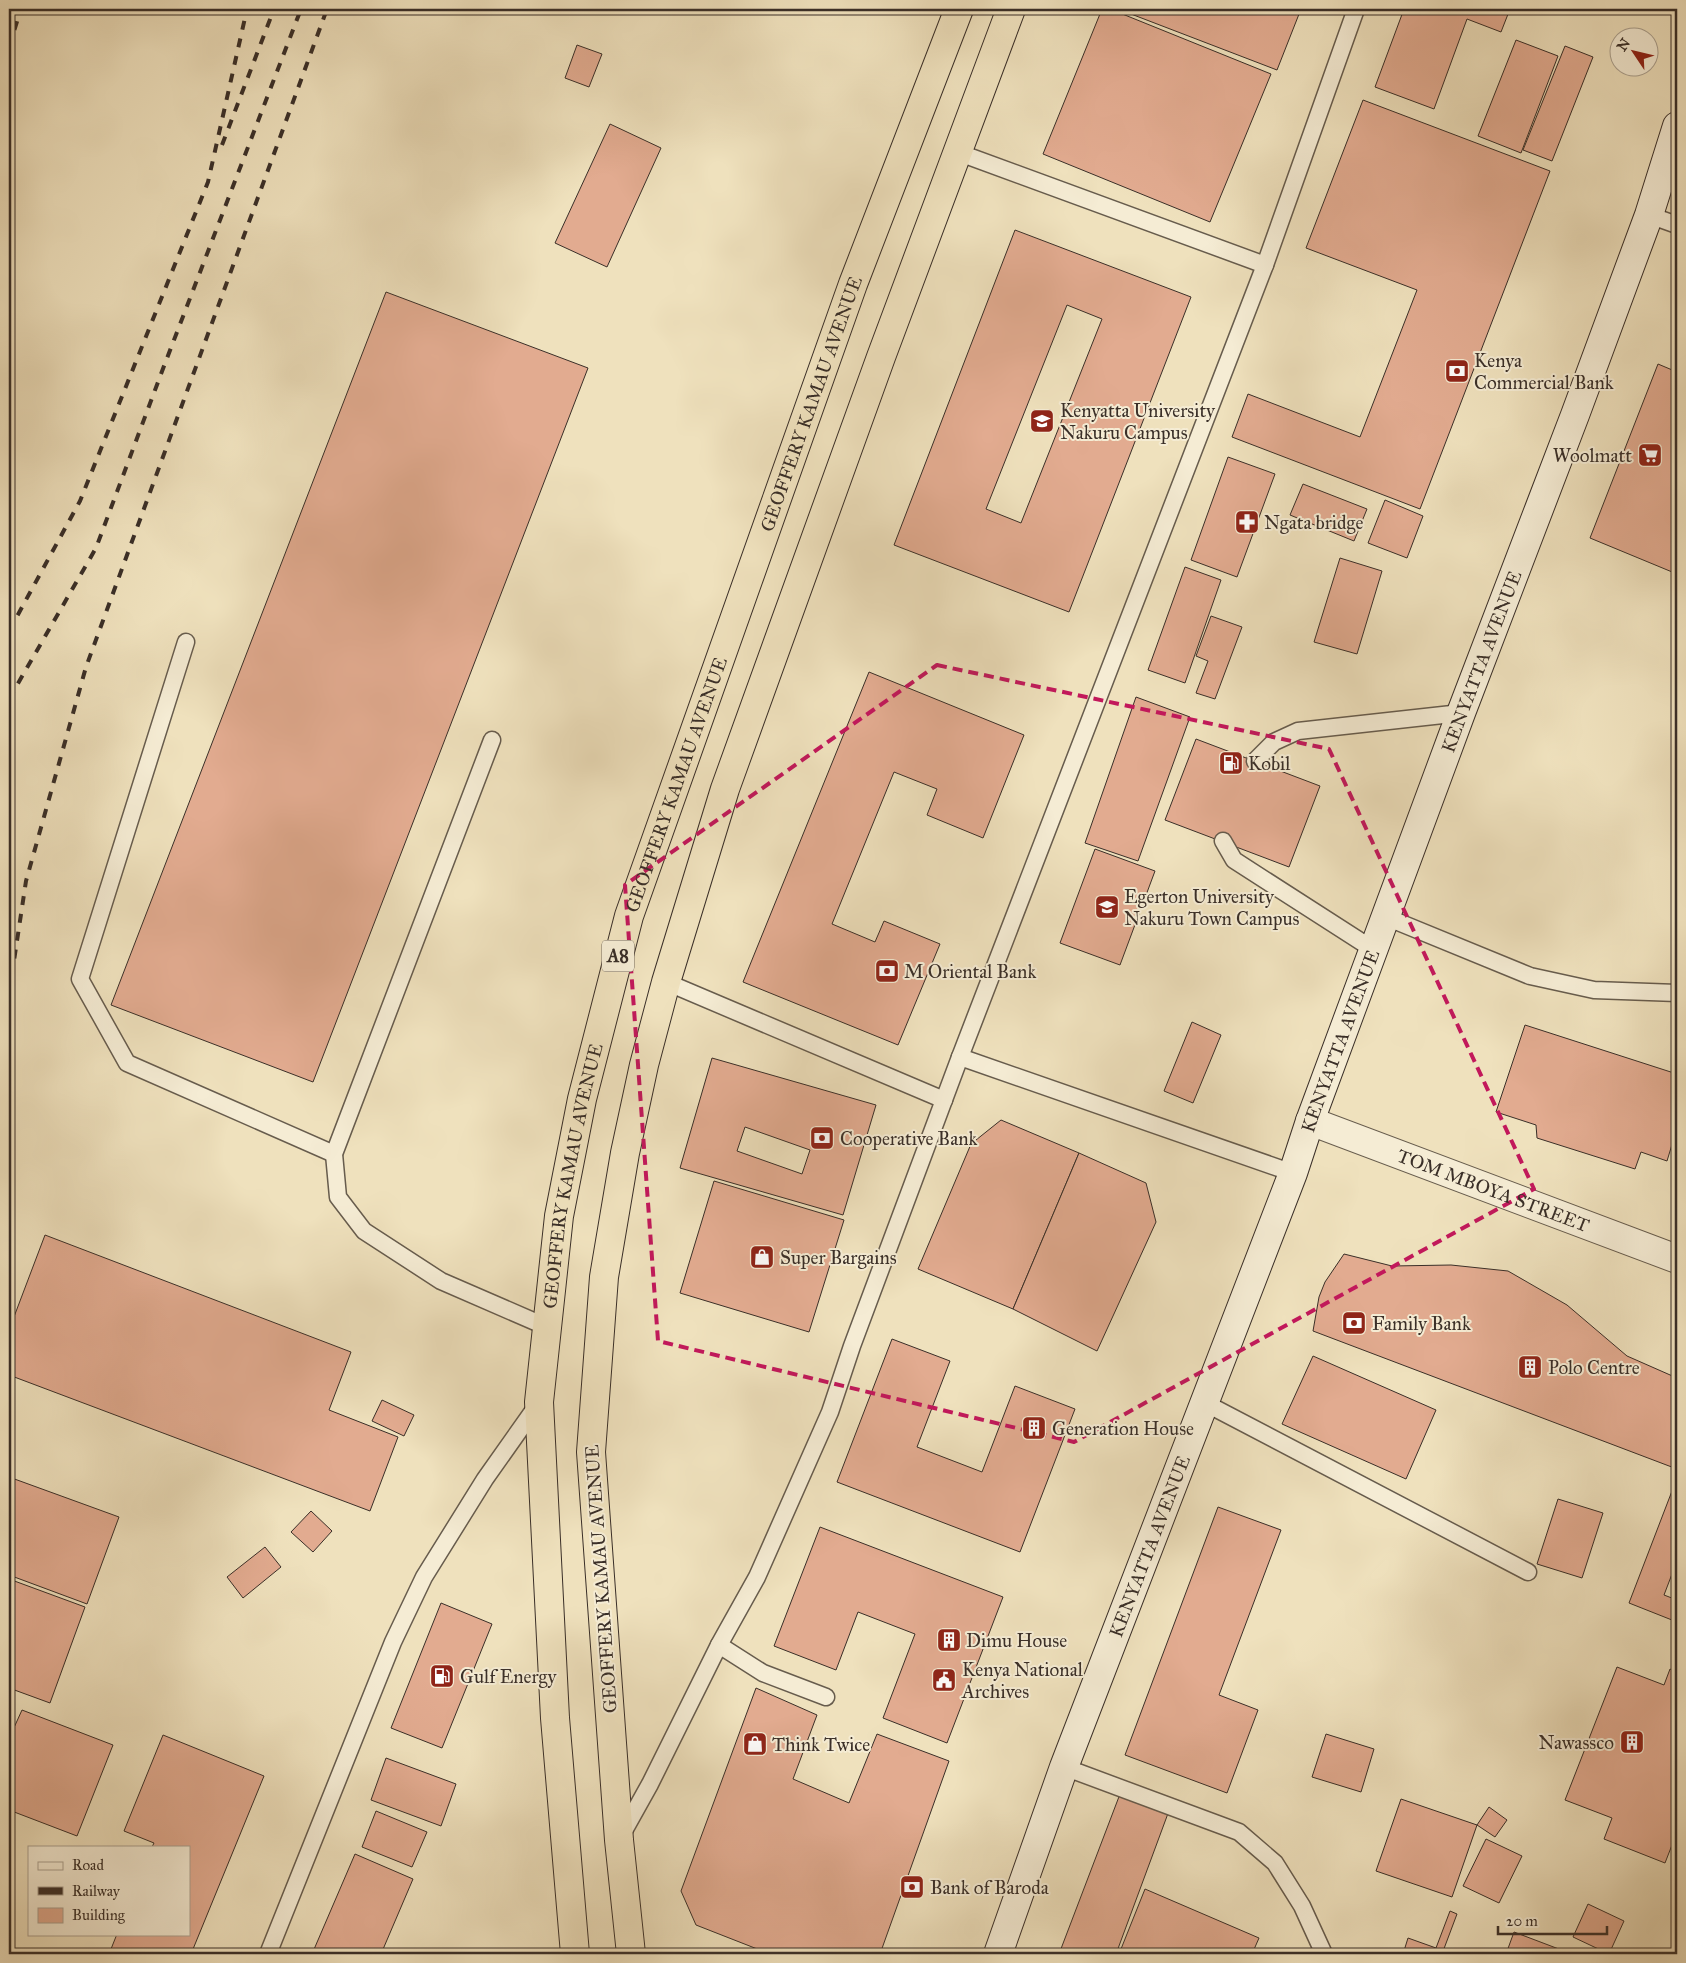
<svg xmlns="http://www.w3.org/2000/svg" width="1686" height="1963" font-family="'IM FELL Great Primer',serif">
<rect width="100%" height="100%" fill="#efe1bd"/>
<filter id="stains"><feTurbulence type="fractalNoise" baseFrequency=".004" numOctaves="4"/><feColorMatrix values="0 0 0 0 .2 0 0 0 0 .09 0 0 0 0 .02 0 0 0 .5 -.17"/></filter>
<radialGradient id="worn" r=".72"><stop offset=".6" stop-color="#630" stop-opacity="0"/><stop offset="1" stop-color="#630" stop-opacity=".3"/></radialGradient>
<g fill="#e2ab90" stroke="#3a2f28" fill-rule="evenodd">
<path d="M1102,9H1110L1271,74L1210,222L1043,154Z"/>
<path d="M1118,9H1301L1277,70Z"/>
<path d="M1404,9H1510L1501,32L1467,19L1434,109L1375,87Z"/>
<path d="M1516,40L1558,56L1521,153L1478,136Z"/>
<path d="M577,45L602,54L589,87L565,78Z"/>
<path d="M1565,46L1593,57L1552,161L1523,150Z"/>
<path d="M1363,100L1550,171L1420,509L1232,437L1248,394L1360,437L1417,290L1306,248Z"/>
<path d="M610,124L661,148L607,267L555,243Z"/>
<path d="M1015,230L1191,297L1069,612L894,545ZM1067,305L1102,319L1021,523L986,509Z"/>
<path d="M386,292L588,368L313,1082L111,1005Z"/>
<path d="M1658,364L1677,372V574L1590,538Z"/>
<path d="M1228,457L1275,474L1237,577L1191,560Z"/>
<path d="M1303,484L1367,509L1354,541L1290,515Z"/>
<path d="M1385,500L1423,516L1407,558L1368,543Z"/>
<path d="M1340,558L1382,571L1357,654L1314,642Z"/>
<path d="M1185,567L1221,580L1185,683L1148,670Z"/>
<path d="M1211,616L1242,627L1215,699L1196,693L1208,661L1196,656Z"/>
<path d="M869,672L1024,735L983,838L927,815L937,789L894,772L832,924L875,942L884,921L940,944L898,1045L743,982Z"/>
<path d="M1136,697L1190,717L1138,861L1085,843Z"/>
<path d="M1196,739L1320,786L1289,867L1165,820Z"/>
<path d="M1095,849L1155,871L1120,965L1060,943Z"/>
<path d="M1192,1022L1221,1035L1193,1103L1164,1091Z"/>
<path d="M1525,1025L1677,1074V1128L1667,1161L1641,1152L1635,1169L1537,1138L1536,1125L1496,1112Z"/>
<path d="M712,1058L876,1105L843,1215L680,1168ZM745,1127L810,1150L802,1174L737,1151Z"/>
<path d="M1001,1120L1079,1153L1013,1309L918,1269L971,1144Z"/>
<path d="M1079,1153L1146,1183L1156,1222L1097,1351L1013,1309Z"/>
<path d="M714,1181L844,1220L809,1332L680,1293Z"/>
<path d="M45,1235L351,1352L329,1410L398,1437L370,1511L9,1375V1330Z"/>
<path d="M1344,1254L1392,1266L1451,1265L1508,1271L1567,1305L1627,1356L1677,1378V1469L1313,1331L1319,1297L1325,1282Z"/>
<path d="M892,1339L950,1361L917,1447L982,1472L1015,1386L1075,1409L1020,1552L837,1482Z"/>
<path d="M1313,1356L1436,1410L1406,1479L1282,1424Z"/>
<path d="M382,1400L414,1415L404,1436L372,1421Z"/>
<path d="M9,1477L119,1517L87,1604L9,1575Z"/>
<path d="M1677,1478V1576L1672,1574L1664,1595L1677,1600V1622L1629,1603Z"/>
<path d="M1558,1499L1603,1513L1582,1578L1537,1564Z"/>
<path d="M1218,1507L1281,1530L1219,1695L1258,1710L1227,1793L1125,1755Z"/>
<path d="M311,1511L332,1531L313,1552L291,1532Z"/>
<path d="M820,1527L1003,1597L947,1743L883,1718L915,1634L858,1612L836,1670L774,1646Z"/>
<path d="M265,1547L281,1567L243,1598L227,1577Z"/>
<path d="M9,1579L85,1607L50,1703L9,1688Z"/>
<path d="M441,1603L492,1624L442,1748L391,1728Z"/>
<path d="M1617,1667L1664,1685L1670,1669L1677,1672V1847L1672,1845L1665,1863L1604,1839L1612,1818L1565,1800Z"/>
<path d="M756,1688L817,1715L793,1779L849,1803L877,1734L949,1761L880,1954H770L696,1925L681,1891Z"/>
<path d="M22,1710L113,1745L77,1836L9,1810V1731L12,1732Z"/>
<path d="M1326,1734L1374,1749L1361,1792L1312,1777Z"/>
<path d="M163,1735L264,1776L191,1954H109L117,1934H189V1847H152L154,1843L124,1831Z"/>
<path d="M386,1758L456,1784L441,1826L371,1800Z"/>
<path d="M1120,1794L1170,1808L1116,1954H1059Z"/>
<path d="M1401,1799L1477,1825L1452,1897L1376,1871Z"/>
<path d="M1489,1807L1507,1820L1495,1837L1477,1825Z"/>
<path d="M376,1811L427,1832L412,1867L362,1847Z"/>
<path d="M1486,1839L1522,1856L1499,1903L1463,1886Z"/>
<path d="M355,1854L413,1879L381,1954H312Z"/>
<path d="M1145,1889L1259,1938L1252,1954H1119Z"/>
<path d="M1588,1904L1624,1921L1609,1954L1573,1937Z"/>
<path d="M1450,1911L1457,1914L1442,1954H1403L1408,1938L1436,1948Z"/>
<path d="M1514,1932L1572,1954H1506Z"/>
</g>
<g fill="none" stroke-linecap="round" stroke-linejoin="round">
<defs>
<g id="lane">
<path d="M957,152L1265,265"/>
<path d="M1649,215L1677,225"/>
<path d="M186,642L80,979L127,1063L334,1154"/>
<path d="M492,740L334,1154L338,1197L364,1231L441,1281L547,1327"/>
<path d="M1255,761L1274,742L1298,731L1461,713"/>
<path d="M1223,841L1234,860L1374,950"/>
<path d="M1386,917L1530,976L1594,990L1677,993"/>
<path d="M666,982L944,1100"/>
<path d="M960,1057L1293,1173"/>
<path d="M1205,1403L1528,1572"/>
<path d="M719,1645L763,1673L826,1697"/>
<path d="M1064,1767L1239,1832L1275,1863L1302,1906L1324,1954"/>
<path d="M621,1836L650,1784L719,1645L757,1577L830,1412L852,1346L960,1057L1265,265L1356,9"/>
<path d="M268,1954L393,1642L424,1577L485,1479L538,1404"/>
</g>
<g id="street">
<path id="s1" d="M1310,1121L1677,1259"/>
</g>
<g id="secondary">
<path id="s2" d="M998,1954L1064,1767L1293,1173L1310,1121L1461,713L1575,415L1649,215L1677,126"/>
</g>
<g id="highway">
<path id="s3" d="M575,1954L555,1718L539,1402L559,1216L582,1099L629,916L853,284L959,9"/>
<path d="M631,1954L619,1840L591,1452L604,1277L625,1153L644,1065L666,982L725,789L881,357L1011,9"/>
</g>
</defs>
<use href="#lane" stroke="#675c4d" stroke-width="19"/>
<use href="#street" stroke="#675c4d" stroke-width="30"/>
<use href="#secondary" stroke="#3a2f28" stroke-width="30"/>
<use href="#highway" stroke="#3a2f28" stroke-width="30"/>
<use href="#lane" stroke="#f5ecd4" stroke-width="16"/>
<use href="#street" stroke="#f5ecd4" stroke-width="28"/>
<use href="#secondary" stroke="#f5ecd4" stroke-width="28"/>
<use href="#highway" stroke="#efe1bd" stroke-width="28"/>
<g stroke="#3a2f28" stroke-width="4" stroke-dasharray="9 9" stroke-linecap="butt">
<path d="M9,47L21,9"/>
<path d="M222,145L274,9"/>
<path d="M9,631L80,501L208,182L247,9"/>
<path d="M9,699L96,548L164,366L301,9"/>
<path d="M9,994L26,881L86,667L327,9"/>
</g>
</g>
<path fill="none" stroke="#c2185b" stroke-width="4" stroke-dasharray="10 6" stroke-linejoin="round" d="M937,665L1329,749L1534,1189L1074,1442L658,1341L625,885Z"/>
<defs>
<symbol id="bank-square" viewBox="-11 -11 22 22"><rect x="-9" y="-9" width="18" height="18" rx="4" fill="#8f2418" stroke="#f5ecd4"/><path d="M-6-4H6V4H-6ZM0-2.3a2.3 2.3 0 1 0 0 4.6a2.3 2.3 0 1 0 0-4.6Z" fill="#fff"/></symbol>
<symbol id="university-square" viewBox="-11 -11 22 22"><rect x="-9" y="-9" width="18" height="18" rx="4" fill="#8f2418" stroke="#f5ecd4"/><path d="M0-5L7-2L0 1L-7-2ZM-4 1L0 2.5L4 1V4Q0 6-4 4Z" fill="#fff"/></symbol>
<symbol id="supermarket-square" viewBox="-11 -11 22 22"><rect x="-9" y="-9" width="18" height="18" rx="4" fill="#8f2418" stroke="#f5ecd4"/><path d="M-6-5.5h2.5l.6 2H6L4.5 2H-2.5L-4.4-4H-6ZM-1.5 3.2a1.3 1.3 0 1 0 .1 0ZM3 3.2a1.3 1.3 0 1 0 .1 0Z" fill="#fff"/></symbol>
<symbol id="pharmacy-square" viewBox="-11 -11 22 22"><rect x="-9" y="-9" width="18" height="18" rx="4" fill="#8f2418" stroke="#f5ecd4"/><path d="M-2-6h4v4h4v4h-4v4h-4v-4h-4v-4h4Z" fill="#fff"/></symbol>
<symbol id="fuel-square" viewBox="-11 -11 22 22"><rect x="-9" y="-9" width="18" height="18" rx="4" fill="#8f2418" stroke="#f5ecd4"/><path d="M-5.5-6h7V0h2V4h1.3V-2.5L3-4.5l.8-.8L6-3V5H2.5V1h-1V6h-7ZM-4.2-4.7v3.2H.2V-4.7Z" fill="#fff"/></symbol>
<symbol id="shop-square" viewBox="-11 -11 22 22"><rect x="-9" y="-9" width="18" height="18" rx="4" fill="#8f2418" stroke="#f5ecd4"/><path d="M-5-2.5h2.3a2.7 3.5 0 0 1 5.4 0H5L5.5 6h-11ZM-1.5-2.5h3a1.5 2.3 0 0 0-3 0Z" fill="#fff"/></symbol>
<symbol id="building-square" viewBox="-11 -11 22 22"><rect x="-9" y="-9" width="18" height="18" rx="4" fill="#8f2418" stroke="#f5ecd4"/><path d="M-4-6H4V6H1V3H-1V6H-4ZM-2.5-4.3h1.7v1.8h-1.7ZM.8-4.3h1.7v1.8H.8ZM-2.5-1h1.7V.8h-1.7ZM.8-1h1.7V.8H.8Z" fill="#fff"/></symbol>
<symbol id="civic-square" viewBox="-11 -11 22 22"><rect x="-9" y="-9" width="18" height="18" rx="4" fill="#8f2418" stroke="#f5ecd4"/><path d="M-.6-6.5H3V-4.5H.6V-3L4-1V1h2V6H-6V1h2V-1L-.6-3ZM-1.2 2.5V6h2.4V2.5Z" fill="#fff"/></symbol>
</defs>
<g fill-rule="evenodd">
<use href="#bank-square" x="1443" y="357" width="28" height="28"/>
<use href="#university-square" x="1028" y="407" width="28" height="28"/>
<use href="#supermarket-square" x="1636" y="441" width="28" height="28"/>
<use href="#pharmacy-square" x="1233" y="508" width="28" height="28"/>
<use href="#fuel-square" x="1217" y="749" width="28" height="28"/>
<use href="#university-square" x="1093" y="893" width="28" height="28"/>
<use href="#bank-square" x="873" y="957" width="28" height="28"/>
<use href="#bank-square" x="808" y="1124" width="28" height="28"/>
<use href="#shop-square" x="748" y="1243" width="28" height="28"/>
<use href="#bank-square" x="1340" y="1309" width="28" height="28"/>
<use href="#building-square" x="1516" y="1353" width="28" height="28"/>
<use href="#building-square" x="1020" y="1414" width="28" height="28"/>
<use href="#building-square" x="935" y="1626" width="28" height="28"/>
<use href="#fuel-square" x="428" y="1662" width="28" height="28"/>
<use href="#civic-square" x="930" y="1666" width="28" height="28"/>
<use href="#building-square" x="1618" y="1728" width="28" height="28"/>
<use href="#shop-square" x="741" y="1730" width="28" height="28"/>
<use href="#bank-square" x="898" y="1873" width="28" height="28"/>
</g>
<g text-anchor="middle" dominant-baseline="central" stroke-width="4" stroke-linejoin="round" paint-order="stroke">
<rect fill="#f5ecd4" stroke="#72685c" stroke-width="1" x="602" y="940.5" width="32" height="31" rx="4"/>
<g font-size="18" font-weight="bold" fill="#3a2f28">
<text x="618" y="956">A8</text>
</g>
<g font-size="19" fill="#3a2f28" stroke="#f5ecd4" text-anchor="start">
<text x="1474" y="360">Kenya<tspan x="1474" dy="22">Commercial Bank</tspan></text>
<text x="1060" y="410">Kenyatta University<tspan x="1060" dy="22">Nakuru Campus</tspan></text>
<text x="1632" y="455" text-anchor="end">Woolmatt</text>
<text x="1264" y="522">Ngata bridge</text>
<text x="1248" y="763">Kobil</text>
<text x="1124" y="896">Egerton University<tspan x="1124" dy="22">Nakuru Town Campus</tspan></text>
<text x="904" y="971">M Oriental Bank</text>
<text x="840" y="1138">Cooperative Bank</text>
<text x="780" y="1257">Super Bargains</text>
<text x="1372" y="1323">Family Bank</text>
<text x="1548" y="1367">Polo Centre</text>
<text x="1052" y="1428">Generation House</text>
<text x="966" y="1640">Dimu House</text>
<text x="962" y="1669">Kenya National<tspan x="962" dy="22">Archives</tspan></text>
<text x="460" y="1676">Gulf Energy</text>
<text x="1614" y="1742" text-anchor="end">Nawassco</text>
<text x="772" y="1744">Think Twice</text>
<text x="930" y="1887">Bank of Baroda</text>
</g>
<g font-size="19" fill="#3a2f28" stroke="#f5ecd4">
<text stroke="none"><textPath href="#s3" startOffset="1592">GEOFFERY KAMAU AVENUE</textPath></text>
<text stroke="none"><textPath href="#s2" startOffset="1380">KENYATTA AVENUE</textPath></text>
<text stroke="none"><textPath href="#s3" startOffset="1188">GEOFFERY KAMAU AVENUE</textPath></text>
<text stroke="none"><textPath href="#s2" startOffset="975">KENYATTA AVENUE</textPath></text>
<text stroke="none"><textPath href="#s3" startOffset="782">GEOFFERY KAMAU AVENUE</textPath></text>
<text stroke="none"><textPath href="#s1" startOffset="196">TOM MBOYA STREET</textPath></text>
<text stroke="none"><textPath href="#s2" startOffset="435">KENYATTA AVENUE</textPath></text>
<text transform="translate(601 1579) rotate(-94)">GEOFFERY KAMAU AVENUE</text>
</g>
</g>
<rect width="1686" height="1963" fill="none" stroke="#efe1bd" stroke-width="30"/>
<rect x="10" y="10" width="1666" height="1943" fill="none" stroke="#3a2f28" stroke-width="2.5"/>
<rect x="15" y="15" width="1656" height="1933" fill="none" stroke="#3a2f28"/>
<rect x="28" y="1846" width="162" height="90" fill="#f5ecd4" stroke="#aaa08f"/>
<rect x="38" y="1862" width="25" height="8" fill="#f5ecd4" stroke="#aaa08f"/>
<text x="72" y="1870" font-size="15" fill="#3a2f28">Road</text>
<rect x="38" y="1887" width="25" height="8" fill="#3a2f28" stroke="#aaa08f"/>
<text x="72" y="1896" font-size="15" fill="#3a2f28">Railway</text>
<rect x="38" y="1908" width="25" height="15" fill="#e2ab90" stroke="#aaa08f"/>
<text x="72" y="1920" font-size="15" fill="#3a2f28">Building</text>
<g transform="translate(1634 52) rotate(305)"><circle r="24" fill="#f5ecd4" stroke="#aaa08f"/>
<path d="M0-4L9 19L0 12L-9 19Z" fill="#8f2418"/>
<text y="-8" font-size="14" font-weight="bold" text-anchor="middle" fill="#3a2f28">N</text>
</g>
<path d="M1498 1926v8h109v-8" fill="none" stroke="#3a2f28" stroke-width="2.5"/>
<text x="1506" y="1926" font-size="15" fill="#3a2f28" stroke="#f5ecd4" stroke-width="4" paint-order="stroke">20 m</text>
<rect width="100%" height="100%" filter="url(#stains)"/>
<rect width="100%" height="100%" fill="url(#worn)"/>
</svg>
